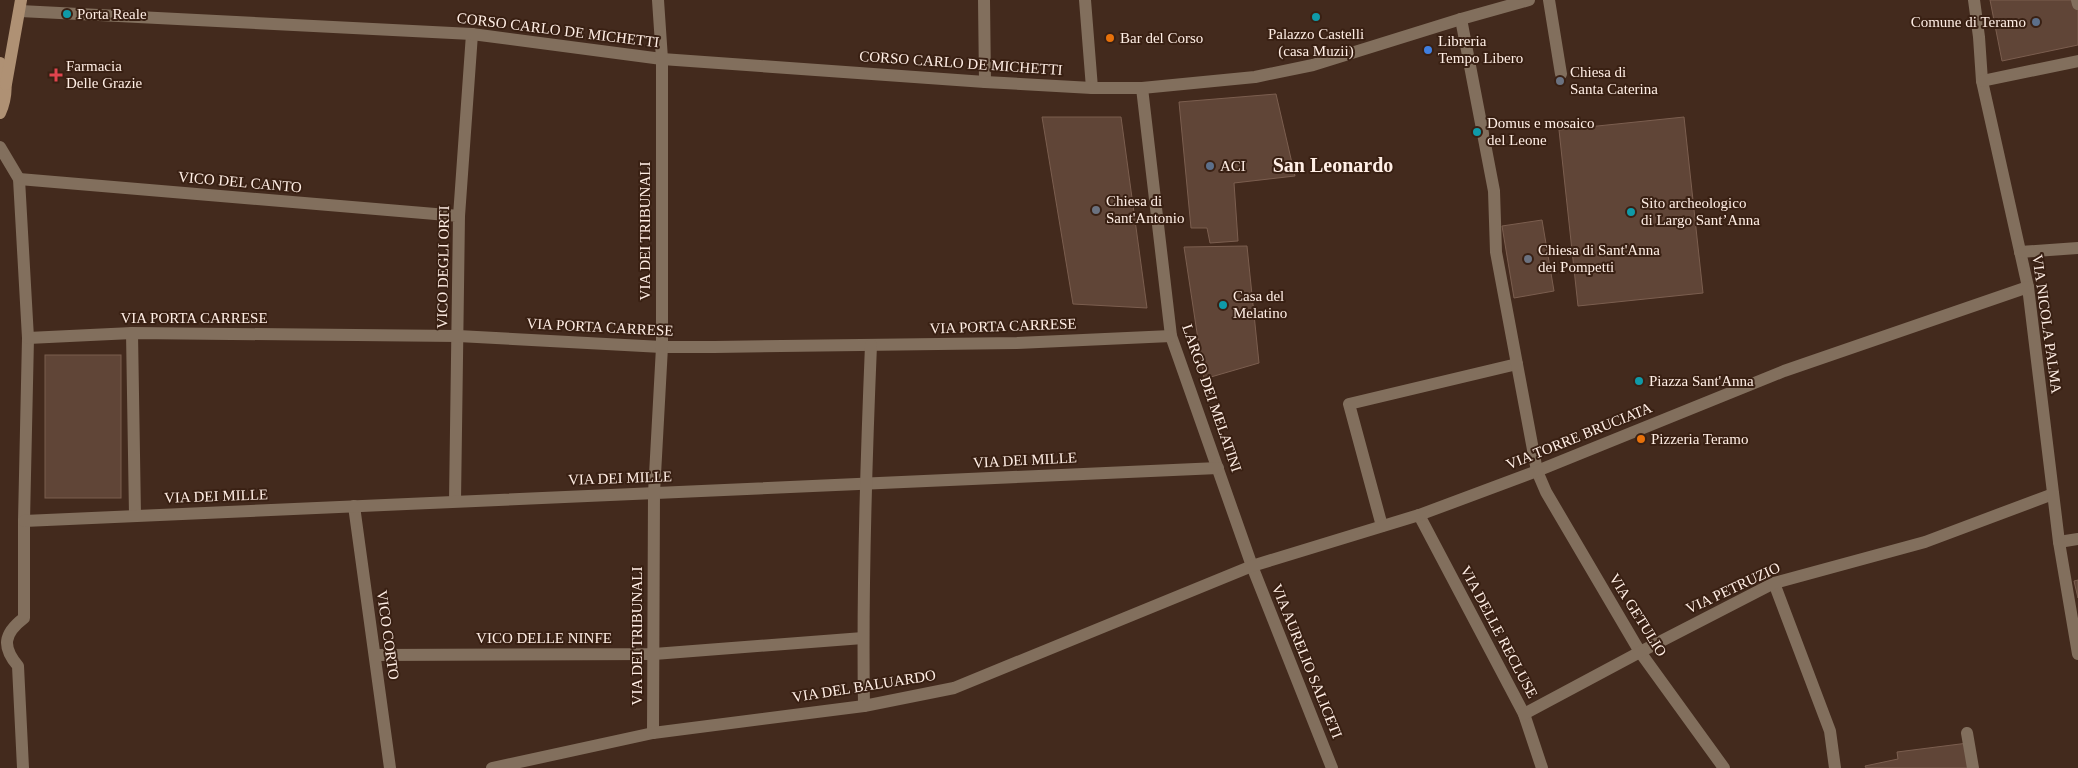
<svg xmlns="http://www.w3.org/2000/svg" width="2078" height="768" font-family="'Times New Roman',serif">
<rect width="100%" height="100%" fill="#432a1d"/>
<g fill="#604537" stroke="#7b5e4f">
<path d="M1990,0H2078V45L2002,61Z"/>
<path d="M1276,94L1295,176L1234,183L1238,241L1210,243L1207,228H1191L1179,102Z"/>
<path d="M1042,117H1121L1147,308L1073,304Z"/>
<path d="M1684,117L1703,293L1578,306L1559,130Z"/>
<path d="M1542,220L1554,291L1514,298L1502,226Z"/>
<path d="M1247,246L1259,363L1204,379L1184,247Z"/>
<rect x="45" y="355" width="76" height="143"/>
<path d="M2078,580V598L2074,581Z"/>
<path d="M1968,743L1970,768H1866L1865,766L1898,759L1897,752Z"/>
</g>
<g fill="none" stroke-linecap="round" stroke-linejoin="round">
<path stroke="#826f5d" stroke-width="12" d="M1382,526L1349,404L1517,364"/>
<g stroke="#826f5d" stroke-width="12">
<path d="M1549,0L1561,74"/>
<path d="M1974,0L1979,37L1982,81L2028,287"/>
<path d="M1461,19L1494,191L1496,252L1537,471"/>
<path d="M1982,81L2078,61"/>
<path d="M1142,88L1255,77L1313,65L1461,19L1529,0"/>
<path d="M459,216L472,34"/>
<path d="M2020,252L2078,248"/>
</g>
<g stroke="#826f5d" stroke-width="12">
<path d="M984,0L985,82"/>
<path d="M1085,0L1092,88"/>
<path d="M2077,0L2078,4"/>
<path d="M20,11L472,34L662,59L985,82L1092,88H1142L1171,336L1252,566L1332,768"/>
<path d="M0,147L19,179L28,338L24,521V618C3,634 2,647 18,666L23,768"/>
<path d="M19,179L459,216L455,501"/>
<path d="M132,333L135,515"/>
<path d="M28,338L132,333L458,336L662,347H714L1017,343L1171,336"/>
<path d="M1537,471L1546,492L1640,652L1724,768"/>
<path d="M354,506L390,768"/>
<path d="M1419,515L1524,714L1542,768"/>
<path d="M24,521L1218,468"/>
<path d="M2059,542L2078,539"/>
<path d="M1774,583L1830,731L1835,768"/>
<path d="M375,655L654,654L863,638"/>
<path d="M864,706C862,586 866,465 871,345"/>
<path d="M1524,714L1640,652L1774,583L1925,542L2053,494"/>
<path d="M653,733L654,493L662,347V59L658,0"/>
<path d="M1967,733L1973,768"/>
<path d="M492,768L653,733L864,706L954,688L1252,566L1419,515L1537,471L1784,371L2028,287L2059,542L2078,654"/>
</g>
<g stroke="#af9174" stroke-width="12">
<path d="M0,63C8,78 7,98 0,113"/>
<path d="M6,84L21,0"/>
</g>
</g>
<g fill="#0f9aa8" stroke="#392013" stroke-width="2">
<circle cx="67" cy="14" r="5"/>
<circle cx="1316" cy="17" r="5"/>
<circle cx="1477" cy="132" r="5"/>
<circle cx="1631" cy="212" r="5"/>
<circle cx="1223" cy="305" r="5"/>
<circle cx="1639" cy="381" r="5"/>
</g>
<g fill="#5c6f8a" stroke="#392013" stroke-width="2">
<circle cx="2036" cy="22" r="5"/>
<circle cx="1210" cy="166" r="5"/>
</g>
<g fill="#e8710a" stroke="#392013" stroke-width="2">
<circle cx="1110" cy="38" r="5"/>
<circle cx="1641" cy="439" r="5"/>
</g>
<circle fill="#3f7fe0" stroke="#392013" stroke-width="2" cx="1428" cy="50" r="5"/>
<path fill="#e0444e" stroke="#392013" stroke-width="2" d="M53.5 67.5h5v5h5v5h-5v5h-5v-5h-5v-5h5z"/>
<g fill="#6b7280" stroke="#392013" stroke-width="2">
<circle cx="1560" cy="81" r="5"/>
<circle cx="1096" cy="210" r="5"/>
<circle cx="1528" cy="259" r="5"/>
</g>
<g text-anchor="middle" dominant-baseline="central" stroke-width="4" stroke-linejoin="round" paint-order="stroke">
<g font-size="15" fill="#ffeee5" stroke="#392013" text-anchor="start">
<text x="77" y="14">Porta Reale</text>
<text x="2026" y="22" text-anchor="end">Comune di Teramo</text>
<text x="1316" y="34" text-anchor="middle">Palazzo Castelli<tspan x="1316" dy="17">(casa Muzii)</tspan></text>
<text x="1120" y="38">Bar del Corso</text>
<text x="1438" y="41">Libreria<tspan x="1438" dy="17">Tempo Libero</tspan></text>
<text x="66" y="66">Farmacia<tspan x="66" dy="17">Delle Grazie</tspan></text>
<text x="1570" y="72">Chiesa di<tspan x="1570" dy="17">Santa Caterina</tspan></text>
<text x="1487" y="123">Domus e mosaico<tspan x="1487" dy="17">del Leone</tspan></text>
<text x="1220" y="166">ACI</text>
<text x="1106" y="201">Chiesa di<tspan x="1106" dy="17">Sant'Antonio</tspan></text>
<text x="1641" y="203">Sito archeologico<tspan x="1641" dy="17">di Largo Sant’Anna</tspan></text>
<text x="1538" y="250">Chiesa di Sant'Anna<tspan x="1538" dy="17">dei Pompetti</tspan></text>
<text x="1233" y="296">Casa del<tspan x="1233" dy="17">Melatino</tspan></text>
<text x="1649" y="381">Piazza Sant'Anna</text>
<text x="1651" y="439">Pizzeria Teramo</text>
</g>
<g font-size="15" fill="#ffeee5" stroke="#392013">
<text transform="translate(558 30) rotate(7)">CORSO CARLO DE MICHETTI</text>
<text transform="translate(961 63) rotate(4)">CORSO CARLO DE MICHETTI</text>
<text transform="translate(240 182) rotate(5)">VICO DEL CANTO</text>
<text transform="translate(645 231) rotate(-90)">VIA DEI TRIBUNALI</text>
<text transform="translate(443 267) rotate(-89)">VICO DEGLI ORTI</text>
<text x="194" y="318">VIA PORTA CARRESE</text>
<text transform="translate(2047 324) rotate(82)">VIA NICOLA PALMA</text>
<text transform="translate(1003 326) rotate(-2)">VIA PORTA CARRESE</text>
<text transform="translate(600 327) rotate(3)">VIA PORTA CARRESE</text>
<text transform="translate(1212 398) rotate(71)">LARGO DEI MELATINI</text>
<text transform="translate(1579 436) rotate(-22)">VIA TORRE BRUCIATA</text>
<text transform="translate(1025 460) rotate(-3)">VIA DEI MILLE</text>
<text transform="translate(620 478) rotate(-2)">VIA DEI MILLE</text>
<text transform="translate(216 496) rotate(-2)">VIA DEI MILLE</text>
<text transform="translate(1733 588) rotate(-25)">VIA PETRUZIO</text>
<text transform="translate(1638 615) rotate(58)">VIA GETULIO</text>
<text transform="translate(1499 632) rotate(62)">VIA DELLE RECLUSE</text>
<text transform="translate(388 635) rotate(82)">VICO CORTO</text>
<text transform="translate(637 636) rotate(-90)">VIA DEI TRIBUNALI</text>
<text x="544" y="638">VICO DELLE NINFE</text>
<text transform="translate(1307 661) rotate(68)">VIA AURELIO SALICETI</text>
<text transform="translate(864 686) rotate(-9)">VIA DEL BALUARDO</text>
</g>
<g font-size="20" font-weight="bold" fill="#ffeee5" stroke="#392013">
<text x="1333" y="165">San Leonardo</text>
</g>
</g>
</svg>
